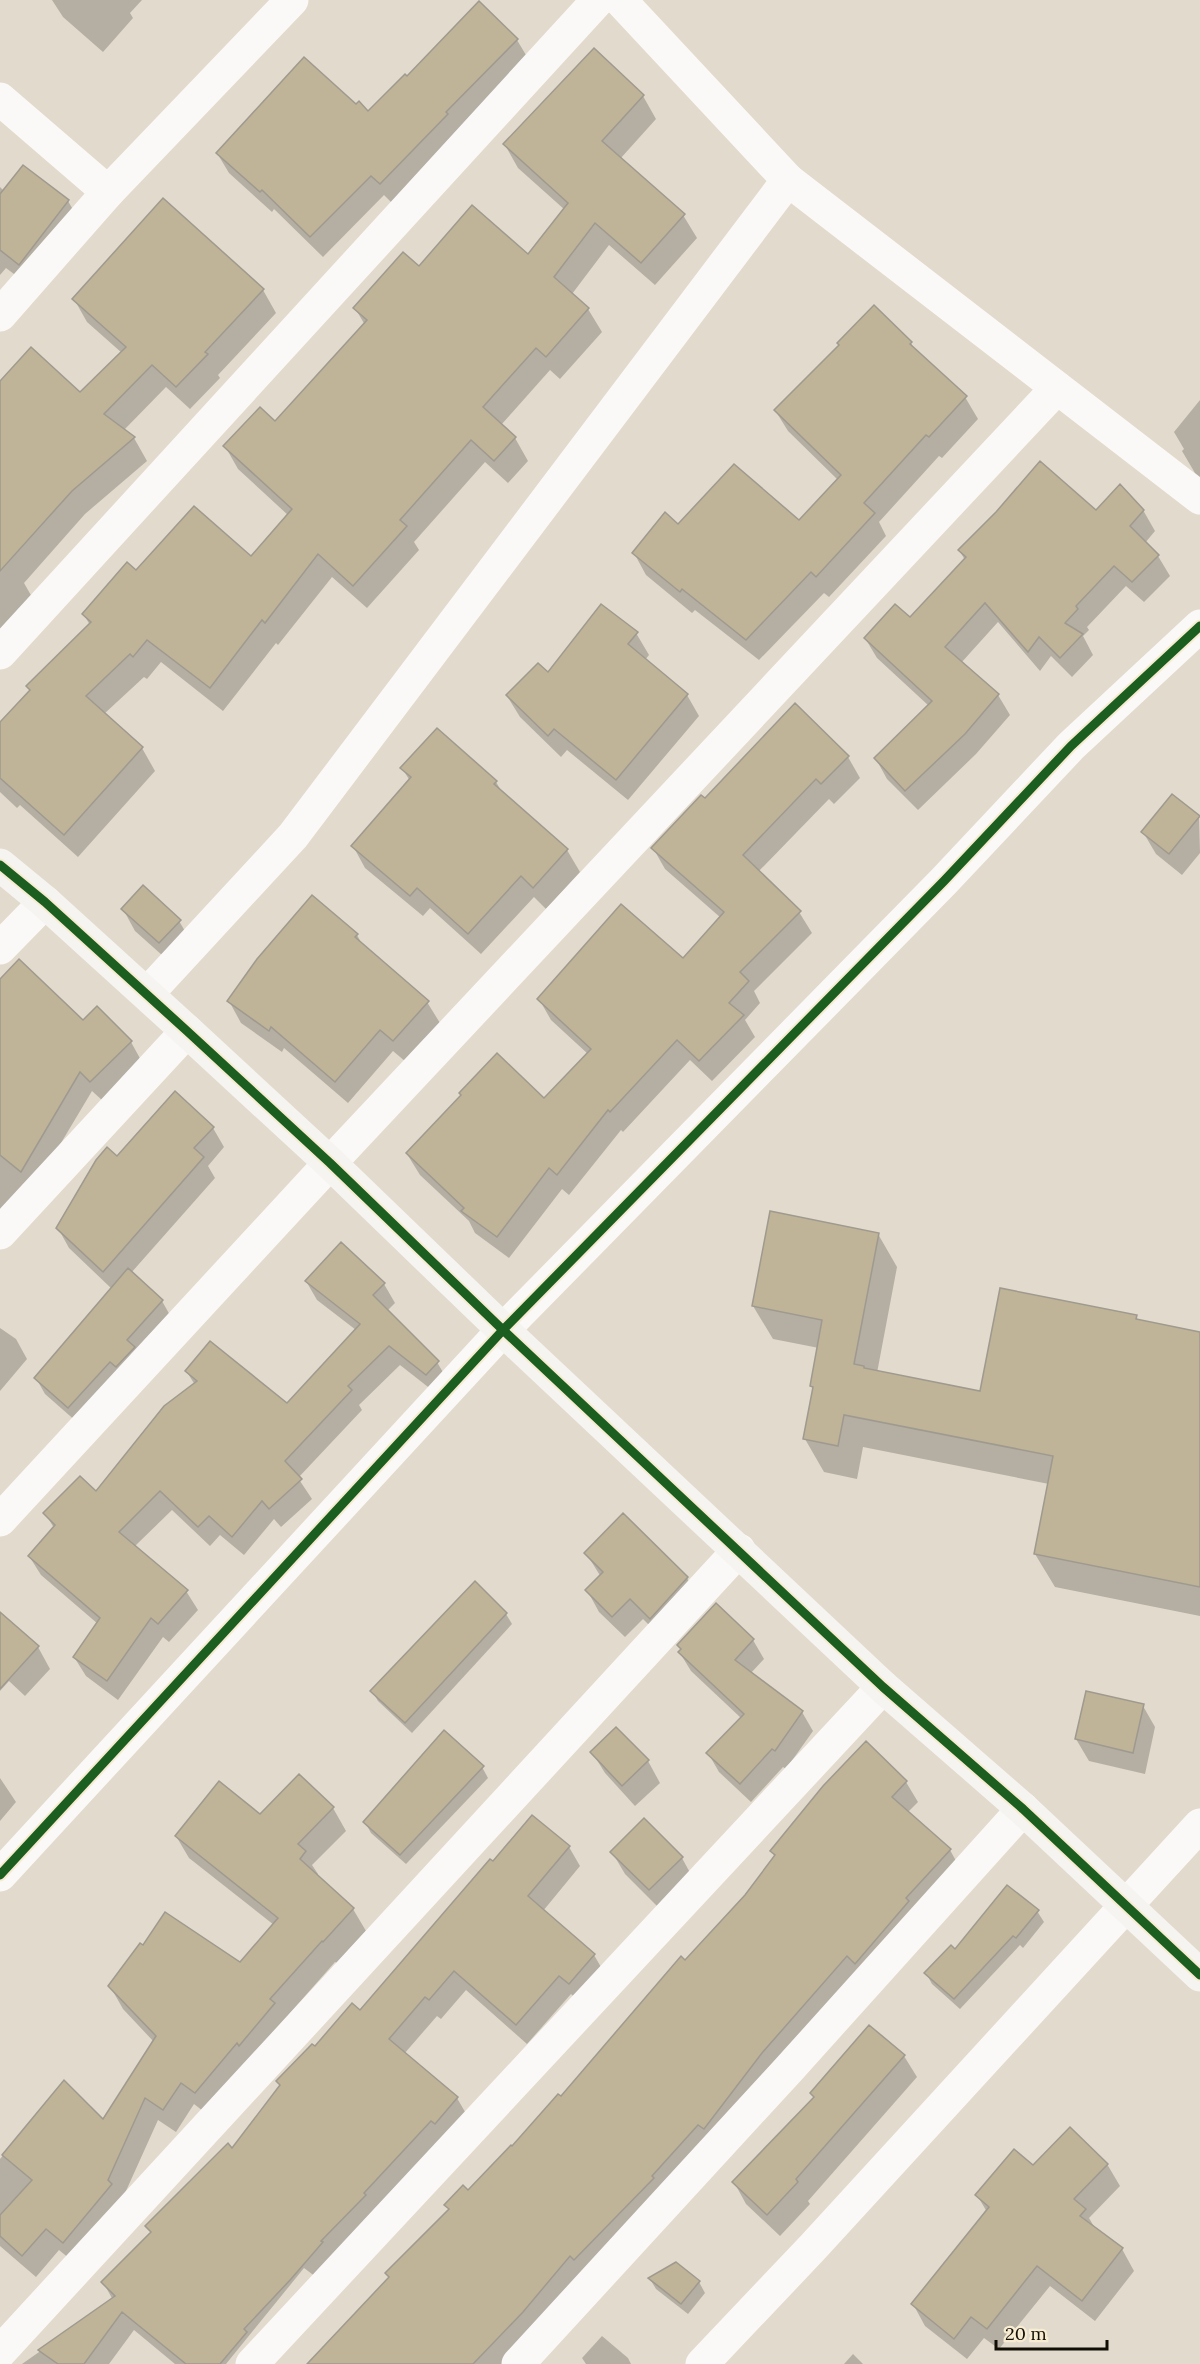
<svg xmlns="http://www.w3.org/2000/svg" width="1200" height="2364" font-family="Lora,serif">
<rect width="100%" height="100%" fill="#e2dacc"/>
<g fill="#0003">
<path d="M52,0H142L130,13L133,18L103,52L63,17Z"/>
<path d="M517,40L529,60L392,203L384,195L323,257L274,209L272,212L229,173L217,153L368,113L407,78Z"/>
<path d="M643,96L656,119L620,159L683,215L697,238L655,285L609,245L572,294L588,309L602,332L560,379L550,370L501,425L515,438L528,461L508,483L485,462L414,542L419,550L367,608L332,577L278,645L276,643L223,711L161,662L147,679L144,677L104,714L142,748L155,771L78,857L20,805L17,808L0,792V725L90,625L84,615L136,572L251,558L289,516L238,469L225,446L276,423L365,325L355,308L419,268L528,256L565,210L518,168L505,145Z"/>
<path d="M0,187L4,191L68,201L83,227L34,289L6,268L0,275Z"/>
<path d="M263,290L276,313L218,375L220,378L190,409L166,387L124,430L134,438L147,461L85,514L24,583L32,597L0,635V383L80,394L122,353L87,322L74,299Z"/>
<path d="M911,343L915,351L965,397L978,419L942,458L939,456L879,522L886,536L829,597L824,593L759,660L695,610L692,613L646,575L634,553L679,526L799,523L838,480L788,431L775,410Z"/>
<path d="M1200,400V477L1195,473L1182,451L1184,449L1174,432Z"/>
<path d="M1143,510L1155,531L1145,543L1158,556L1170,576L1144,602L1126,586L1087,627L1089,630L1083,636L1093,655L1072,677L1051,656L1040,671L998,622L961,663L998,695L1010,715L976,754L918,810L887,779L876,759L929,706L877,658L865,638L910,620L965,560L959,550L1096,512Z"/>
<path d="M636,633L649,655L645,660L687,695L699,716L628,800L567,750L561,757L520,717L507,696Z"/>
<path d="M848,757L860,778L834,804L829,799L758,872L799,912L812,933L754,991L760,1003L745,1020L755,1037L712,1081L690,1060L623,1132L621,1130L569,1195L562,1189L509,1258L475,1233L469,1221L420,1175L407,1154L545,1100L588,1054L551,1020L539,999L683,960L721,918L665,869L653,848L705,800Z"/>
<path d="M402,768L496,782L502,792L567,850L580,872L546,909L534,897L481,954L430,908L423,916L365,868L353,846L410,781Z"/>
<path d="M1199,817L1200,853L1182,875L1156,854L1143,832Z"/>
<path d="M123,909L179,921L192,943L172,964L135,931Z"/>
<path d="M357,935L363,946L427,1002L440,1023L406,1062L393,1051L348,1103L284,1048L282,1052L241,1023L229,1001Z"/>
<path d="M0,982L83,1022L131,1042L142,1062L103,1101L92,1091L24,1205L0,1222Z"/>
<path d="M213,1128L224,1147L208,1166L215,1178L131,1273L162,1301L171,1317L78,1423L45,1394L36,1378L112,1289L69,1248L58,1228L117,1158Z"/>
<path d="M878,1234L897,1267L877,1373L981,1393L1136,1316L1139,1322L1200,1333V1616L1055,1587L1035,1554L1049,1484L863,1447L857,1479L824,1472L805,1439L814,1390L811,1386L819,1348L773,1339L753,1306Z"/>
<path d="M306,1281L384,1284L395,1303L387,1311L437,1362L448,1381L437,1394L400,1365L359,1405L362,1410L298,1478L312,1499L281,1527L274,1519L244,1555L220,1535L210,1546L172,1510L134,1547L186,1591L198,1610L169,1642L163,1637L118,1700L86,1676L74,1657L98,1624L41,1575L29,1556L54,1528L45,1513L96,1494L195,1385L187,1372L287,1405L356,1330L317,1300Z"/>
<path d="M0,1328L16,1339L27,1359L0,1391Z"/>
<path d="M623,1515L687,1578L700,1600L663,1639L643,1619L625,1637L599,1612L587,1590L601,1577L586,1553Z"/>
<path d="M716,1605L753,1640L764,1659L750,1674L802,1712L813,1731L786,1769L783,1767L751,1802L719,1772L708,1753L741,1718L691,1671L680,1653Z"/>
<path d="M0,1614L38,1647L50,1669L25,1696L9,1681L0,1691Z"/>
<path d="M506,1614L512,1624L412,1733L378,1701L372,1691Z"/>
<path d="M1143,1706L1155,1727L1145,1774L1089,1761L1076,1739Z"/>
<path d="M616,1729L648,1761L660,1783L635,1806L605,1773L592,1752Z"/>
<path d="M866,1743L906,1782L918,1802L908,1812L950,1850L961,1870L504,2364H309L330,2339L331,2340L390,2278L387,2274L450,2211L446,2205L468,2192L512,2149L561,2098L746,1896L775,1858L772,1851Z"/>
<path d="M482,1767L488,1778L406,1864L371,1833L365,1822Z"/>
<path d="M299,1777L333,1808L346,1831L312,1865L318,1874L316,1876L353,1909L366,1931L337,1963L335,1962L283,2021L208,2115L194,2104L176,2132L158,2120L121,2202L76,2264L59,2250L36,2277L0,2246V2159L64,2082L103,2121L154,2042L123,2009L110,1986L240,1964L274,1925L189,1858L176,1836L260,1816Z"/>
<path d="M0,1778L16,1802L0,1821Z"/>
<path d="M644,1820L682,1858L694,1880L662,1911L625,1874L612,1852Z"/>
<path d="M569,1847L580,1866L543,1911L594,1955L605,1974L581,2003L571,1994L527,2044L466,1990L441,2019L437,2016L404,2054L457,2098L468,2117L316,2277L304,2268L226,2364H175L134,2330L109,2364H22L113,2300L103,2282L151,2233L147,2226L232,2150L315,2048L360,2012L494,1864Z"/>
<path d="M1037,1911L1044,1922L1023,1948L1020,1945L960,2009L932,1984L926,1973L956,1951Z"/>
<path d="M904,2056L917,2077L808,2201L810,2204L780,2236L746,2204L734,2182Z"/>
<path d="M1107,2164L1120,2186L1089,2218L1096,2230L1122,2249L1134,2271L1095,2321L1050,2286L999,2349L984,2338L967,2359L925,2326L913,2304L987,2212L977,2195L1033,2167Z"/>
<path d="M676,2264L699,2282L705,2293L688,2314L656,2289L650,2279Z"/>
<path d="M602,2336L628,2358L631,2364H586L582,2358Z"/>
<path d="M853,2354L863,2364H844Z"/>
</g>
<g fill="#bfb398" stroke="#9f9a8f" stroke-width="1.5">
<path d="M479,1L518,39L446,112L448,114L380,184L371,176L310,237L262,190L260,192L216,153L304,57L356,104L359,101L368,111L405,74L407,76Z"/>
<path d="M594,48L644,95L602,141L685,214L641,263L595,223L554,277L589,308L546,357L536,348L483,407L516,437L494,461L471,440L400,520L407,526L353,586L318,554L265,623L262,620L210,688L147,640L133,657L130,654L86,696L143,747L64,835L0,778V722L30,690L26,686L91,622L82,614L127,562L136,570L194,506L251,556L292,509L223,446L260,407L275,421L367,320L353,308L403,252L419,266L472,205L528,254L568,203L503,144Z"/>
<path d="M23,165L69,200L19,265L0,250V194Z"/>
<path d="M163,198L264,289L205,352L208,354L176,387L152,365L104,414L135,437L72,491L0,571V381L31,347L80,392L126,347L72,299Z"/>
<path d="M874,305L912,342L910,344L967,396L929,437L926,435L864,503L875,513L816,577L811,572L746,640L682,589L680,592L632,553L665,512L678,524L734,464L799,520L841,475L774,410L839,345L837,343Z"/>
<path d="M1040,461L1096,510L1120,484L1144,510L1130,526L1159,555L1132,582L1114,566L1076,606L1078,609L1065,623L1083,634L1060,658L1039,637L1028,652L985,603L945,647L999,694L965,734L905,791L874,758L932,701L864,638L895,604L910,617L966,557L958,550L996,512Z"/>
<path d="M601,604L638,632L628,644L688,694L616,780L554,729L548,736L506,695L538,663L548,672Z"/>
<path d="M795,703L849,756L821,784L816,779L743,855L801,911L740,972L749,981L729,1003L744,1015L699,1061L677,1040L610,1112L608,1110L557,1175L549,1168L497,1237L461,1211L464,1208L406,1153L461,1095L459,1093L497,1053L544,1098L591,1049L537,999L621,904L683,958L724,912L651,848L701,795L705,798Z"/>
<path d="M437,728L497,781L494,784L568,849L533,888L521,876L468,934L417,888L410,896L351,846L411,777L400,768Z"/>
<path d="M1172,794L1200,816L1169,854L1141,832Z"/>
<path d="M143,885L181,920L159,943L121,909Z"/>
<path d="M312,895L358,934L355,937L429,1001L393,1041L380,1030L335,1082L271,1027L269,1031L227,1001L257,959Z"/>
<path d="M19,959L83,1020L97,1006L132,1041L90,1082L80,1072L21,1172L0,1155V979Z"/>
<path d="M175,1091L214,1127L194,1148L204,1157L103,1272L56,1228L96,1160L107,1147L117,1156Z"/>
<path d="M770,1211L879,1233L854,1364L864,1366V1368L980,1391L1000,1288L1137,1315L1136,1319L1200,1332V1587L1034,1554L1053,1456L844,1415L838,1446L803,1439L813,1387L810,1386L822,1320L752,1306Z"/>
<path d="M341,1242L385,1283L373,1295L439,1361L426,1375L389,1346L348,1386L352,1390L285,1461L302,1479L269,1509L262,1501L232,1537L209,1516L198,1527L160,1491L119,1532L188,1590L158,1624L151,1618L107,1681L73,1657L100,1618L28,1556L55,1525L43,1513L80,1476L96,1491L164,1406L197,1381L185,1371L210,1341L287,1403L360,1324L305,1281Z"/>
<path d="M128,1268L163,1300L127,1340L135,1347L116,1367L110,1362L68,1408L34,1378Z"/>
<path d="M623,1513L688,1577L650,1619L630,1599L612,1617L585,1590L603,1572L584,1553Z"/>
<path d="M475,1581L507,1613L405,1723L370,1691Z"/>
<path d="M716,1603L754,1639L735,1660L803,1711L775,1751L772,1749L740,1784L706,1753L744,1714L678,1652L681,1649L677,1645Z"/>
<path d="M0,1612L39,1646L0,1689Z"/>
<path d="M1086,1691L1144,1704L1133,1753L1075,1739Z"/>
<path d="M616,1727L649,1760L622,1786L590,1752Z"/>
<path d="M444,1730L484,1766L400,1855L363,1822Z"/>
<path d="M866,1741L907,1781L892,1797L951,1849L906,1898L909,1901L855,1964L847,1956L762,2053L704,2129L698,2125L652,2176L654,2178L574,2260L570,2256L523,2312L473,2364H307L389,2277L385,2273L449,2209L444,2205L463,2185L468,2190L511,2145L512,2146L558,2094L561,2096L681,1956L685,1960L745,1895L775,1855L770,1851L823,1786Z"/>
<path d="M299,1774L334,1807L298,1844L306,1851L300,1859L354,1908L323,1942L322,1941L270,1999L275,2003L239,2046L237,2043L195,2093L181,2083L163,2110L145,2098L108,2180L112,2184L63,2243L46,2229L22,2256L0,2236V2215L32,2180L2,2155L64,2080L103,2119L156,2036L108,1986L140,1943L143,1945L165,1912L240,1962L278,1918L175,1836L219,1781L260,1814Z"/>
<path d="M532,1815L570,1846L528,1896L595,1954L569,1984L559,1976L516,2025L454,1971L429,2000L425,1997L389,2039L458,2097L435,2124L431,2121L364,2193L366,2195L321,2241L323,2242L291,2279L244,2329L247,2332L220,2364H186L122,2312L84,2364H58L38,2350L115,2296L101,2282L151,2232L145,2226L228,2143L232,2148L280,2085L276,2081L312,2044L315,2046L352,2003L360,2010L490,1859L493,1861Z"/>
<path d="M644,1818L683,1857L649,1890L610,1852Z"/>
<path d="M1007,1885L1039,1910L1016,1938L1013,1936L954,1999L924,1973L951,1945L955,1949Z"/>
<path d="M869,2025L905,2055L796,2179L798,2182L767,2215L732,2182L814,2097L810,2093Z"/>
<path d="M1070,2127L1108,2164L1074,2199L1086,2209L1080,2216L1123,2248L1082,2301L1037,2266L987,2329L971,2317L954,2339L911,2304L989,2207L975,2195L1014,2149L1033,2165Z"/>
<path d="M676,2262L700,2281L681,2304L648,2278Z"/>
</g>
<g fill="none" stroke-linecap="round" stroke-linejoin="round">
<g stroke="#fbf9f7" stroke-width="33">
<path d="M0,99L108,192"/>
<path d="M788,180L1200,498"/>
<path d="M0,315L108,192L292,0"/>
<path d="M0,653L598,0"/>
<path d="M0,948L45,902"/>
<path d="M147,994L293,836L788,180L620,0"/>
<path d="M0,1233L187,1031"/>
<path d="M0,1520L330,1163L1057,388"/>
<path d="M0,1875L503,1330L944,881L1071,746L1200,626"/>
<path d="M0,2352L739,1550"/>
<path d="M252,2364L883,1687"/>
<path d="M518,2364L789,2069L1023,1809"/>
<path d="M702,2364L813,2247L1200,1825"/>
</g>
<path stroke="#f6f4f1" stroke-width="33" d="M0,865L45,902L187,1031L330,1163L503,1330L883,1687L1023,1809L1200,1975"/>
<defs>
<g id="cycleway">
<path d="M0,865L45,902L187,1031L330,1163L503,1330L883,1687L1023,1809L1200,1975"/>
<path d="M0,1875L503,1330L944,881L1071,746L1200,626"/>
</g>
</defs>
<use href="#cycleway" stroke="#f7ecd1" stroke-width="13"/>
<use href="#cycleway" stroke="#1b5e20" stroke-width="9"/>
</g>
<path d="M996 2340v9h111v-9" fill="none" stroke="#110e05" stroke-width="3"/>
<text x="1005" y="2340" font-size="18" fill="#110e05" stroke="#f7ecd1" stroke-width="4.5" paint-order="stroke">20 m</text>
</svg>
